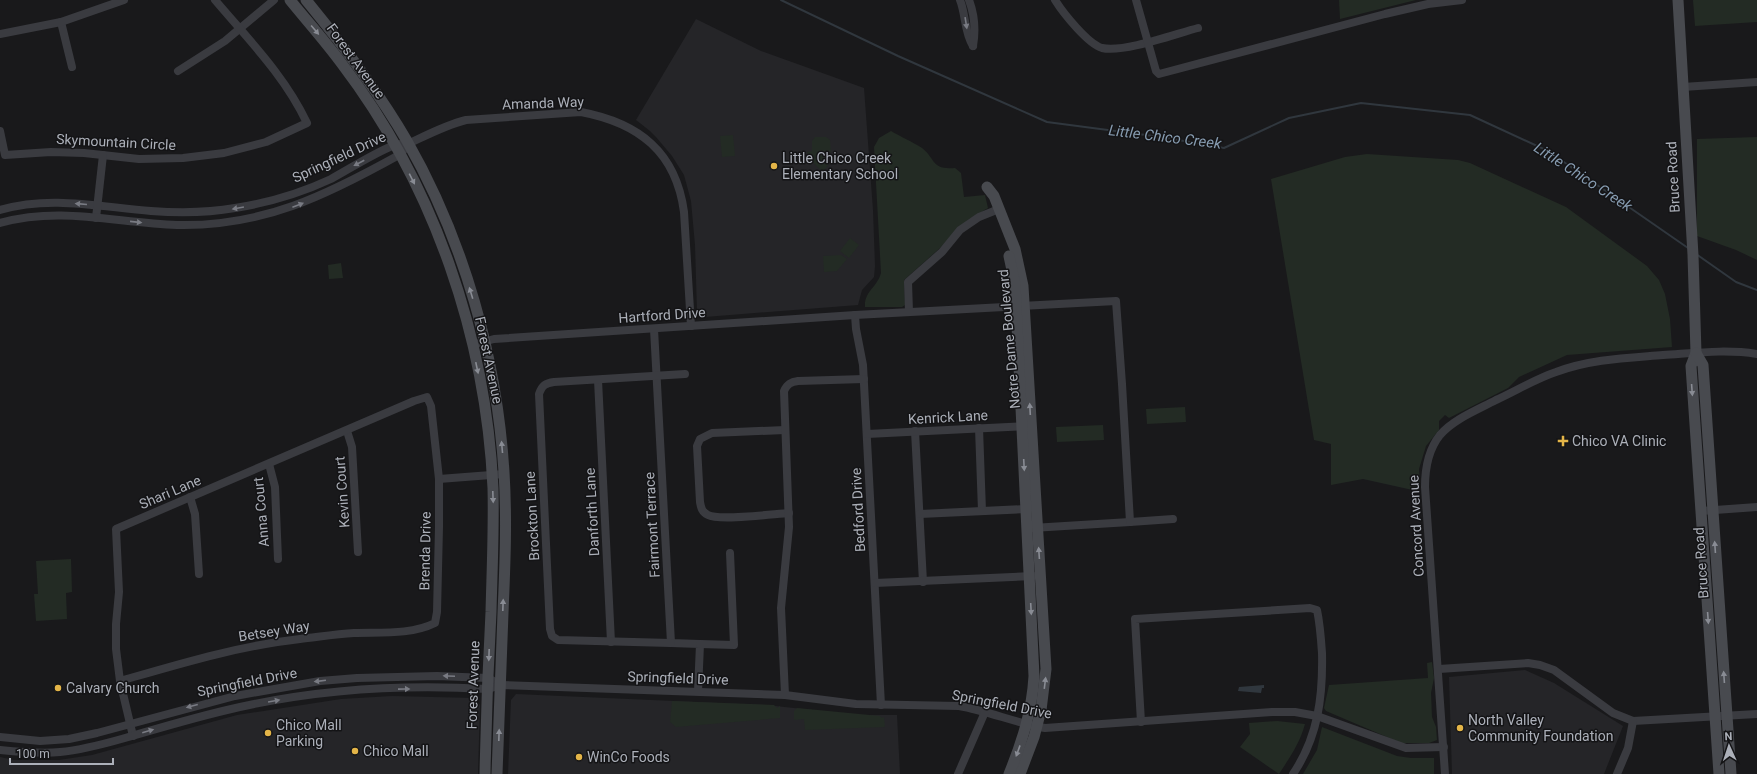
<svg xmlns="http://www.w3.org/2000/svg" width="1757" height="774" font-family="Roboto,sans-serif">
<rect width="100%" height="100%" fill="#19191b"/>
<g fill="#252528">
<path d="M696,19L761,51L864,88L873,210L875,266L874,277L862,290L858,305L705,317L697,311L695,245L691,201L684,175L672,156L656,137L650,131L636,120Z"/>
<path d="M1525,670L1554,683L1623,726L1604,774H1452L1449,677Z"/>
<path d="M516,694L766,705L859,715H897L900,774H508L511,700Z"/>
<path d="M392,696L474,698L480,705L478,774H0V757L14,760H59L92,755L237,715L341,699Z"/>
</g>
<g fill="#232b24">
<path d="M1339,0H1416L1340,19Z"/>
<path d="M1693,0H1757V22L1695,26Z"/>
<path d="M891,131C901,137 913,142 922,148C936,159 931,170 955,168L961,173L964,197L985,195L988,208L968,220L958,228L940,248L904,280L905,305L902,307H865C864,291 877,288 881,273L874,147L879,138Z"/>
<path d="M733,135L735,156L722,157L720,136Z"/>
<path d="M815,137H826L830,140L831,152H828L829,164L823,172L808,158L807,152L812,151V141Z"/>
<path d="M1757,137V260L1736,250L1697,236V139Z"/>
<path d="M1367,154L1458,160L1470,163L1566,207L1647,266L1659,280L1665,294L1670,319L1672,347L1567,355L1519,377L1508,388L1449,418L1445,415L1439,421V430L1426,446L1419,469L1420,484L1417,491L1363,479L1331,485V444L1314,440L1271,179L1345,157Z"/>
<path d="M850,238L859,245L849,258L840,251Z"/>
<path d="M841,255L847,259L837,271L824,272L823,256Z"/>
<path d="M341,263L343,278L329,279L328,265Z"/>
<path d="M1185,407L1186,422L1147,424L1146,409Z"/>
<path d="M1103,425L1104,440L1057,442L1056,427Z"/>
<path d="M71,559L72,592L66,593L67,619L36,621L34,594H38L36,561Z"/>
<path d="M1432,662L1434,678L1431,693L1432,717L1436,727L1437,740L1429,743H1401L1326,711L1324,708L1329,685L1428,678L1427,663Z"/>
<path d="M672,701L774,705L777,708L780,706V718L676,727L670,722Z"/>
<path d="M797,708L880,716L882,718L884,717L885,727L805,730L804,719L794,720V711Z"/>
<path d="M1277,721L1305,724C1300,743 1290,757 1279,774L1240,747L1250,734L1249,723Z"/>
<path d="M1322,727L1397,756L1411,758H1434V774H1303L1317,750Z"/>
</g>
<path fill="#30373e" d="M1264,685V688H1262L1261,693L1238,691L1239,687Z"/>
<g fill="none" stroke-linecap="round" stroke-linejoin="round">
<g stroke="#30373e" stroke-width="2">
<path d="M781,0L898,56L1047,122L1161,137L1224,148L1289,118L1361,103L1470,115L1548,151L1688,248"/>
<path d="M1696,254L1736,282L1757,290"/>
</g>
<g stroke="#3a3b40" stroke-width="8">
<path d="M960,0C966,15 964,32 973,46"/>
<path d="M969,0C975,16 976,29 973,46"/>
<path d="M1055,0C1063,13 1088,44 1102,48C1124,53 1175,34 1198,28"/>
<path d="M1136,0L1156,71L1159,74L1385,14L1428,4L1462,0"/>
<path d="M61,22L72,67"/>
<path d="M0,34L61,22L124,0"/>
<path d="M178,71L225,41L274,0"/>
<path d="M1683,87L1757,82"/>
<path d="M0,131L5,155L51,152L84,153L139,159L183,158L224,153L266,142L307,123C285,76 248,39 215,0"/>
<path d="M0,210C50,195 100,207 151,211C179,213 207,213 235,208C267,203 301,193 331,179C351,168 371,155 392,146C398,143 404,145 410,143C429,134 446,125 466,120L581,112C639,123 676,152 684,212L691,326"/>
<path d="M96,218L103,155"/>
<path d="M0,223C61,206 116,223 177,225C263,227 327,195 399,155L403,151"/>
<path d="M909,312L908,282L942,252L960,230L979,217L999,209"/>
<path d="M855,315L856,329L863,365L881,705"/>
<path d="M654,329L671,643L700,644L698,691"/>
<path d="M472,345L494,339L855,315L1116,301L1122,384L1130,522L1032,528"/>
<path d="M598,380L611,642"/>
<path d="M979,428L982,511"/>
<path d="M785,430L712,433L700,439L697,446L700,502C701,508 702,512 708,515C719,521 773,514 789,513"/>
<path d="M347,431L352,447L358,552"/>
<path d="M915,431L923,582"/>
<path d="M867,434L1026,426"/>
<path d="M269,464L275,487L278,559"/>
<path d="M439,479L504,474"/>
<path d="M190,497L195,514L199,574"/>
<path d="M1701,511L1757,507"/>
<path d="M920,514L1026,509"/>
<path d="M1130,522L1173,519"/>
<path d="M875,583L1033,576"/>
<path d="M671,643L558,640L552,636L550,629L539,394C542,385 546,383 554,382L685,374"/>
<path d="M700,644L734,645L730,553"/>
<path d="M1439,669L1528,663L1540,665L1554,670L1613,713L1633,721L1757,714"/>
<path d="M120,681C179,664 238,646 300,639C318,637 336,634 354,633C380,632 411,635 435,623L437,612L439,527V479L431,406L427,397L414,401L116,529L119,592L116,624V649L120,681L133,736"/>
<path d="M785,695L781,608L789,527L784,391C787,384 791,382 798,381L864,379"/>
<path d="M1141,722L1135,619L1310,608L1317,610C1320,624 1321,638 1322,653C1323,697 1318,737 1293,774"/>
<path d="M0,737L40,741L69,739L97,733L235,696L320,681L357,678L437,676L488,678L501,685"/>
<path d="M0,750C20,752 40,754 60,752C82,750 104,744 125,738C159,728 193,718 227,710C310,690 402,684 488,689L501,685L785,695L856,704L959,706C988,711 1016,723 1045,728L1272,712H1295L1317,716L1406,748L1444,747"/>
<path d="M958,774L985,712"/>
<path d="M1445,774L1425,487C1425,469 1428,450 1440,435C1454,419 1477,410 1496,400C1516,391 1535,379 1556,372C1591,359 1627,358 1663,355C1695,353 1726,349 1757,354"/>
<path d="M1617,774L1628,748L1633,721"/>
</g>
<g stroke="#484a4f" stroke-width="11">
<path d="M290,0C307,21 326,42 342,64C434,185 486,337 493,488C494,529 492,571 491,612C488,666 486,720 485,774"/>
<path d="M306,0C343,45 378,91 407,141C464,241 497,358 504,472C507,519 505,566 503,613C501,666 499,720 497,774"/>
<path d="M1678,0L1693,255L1696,353L1691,366L1719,774"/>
<path d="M987,187L994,196L1015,249L1023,286L1046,669L1041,710L1034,737L1020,774"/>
<path d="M1009,256L1015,284L1034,676C1032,711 1022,742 1009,774"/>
<path d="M1696,353L1703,365L1731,774"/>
</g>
</g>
<defs><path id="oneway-solid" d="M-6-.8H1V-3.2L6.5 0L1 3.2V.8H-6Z"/></defs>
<g fill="#797b83">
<use href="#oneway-solid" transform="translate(966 23) rotate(81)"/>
<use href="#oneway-solid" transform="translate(359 163) rotate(152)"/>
<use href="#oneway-solid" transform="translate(81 204) rotate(-175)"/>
<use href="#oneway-solid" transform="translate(298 205) rotate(-21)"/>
<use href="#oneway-solid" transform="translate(238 208) rotate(170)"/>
<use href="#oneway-solid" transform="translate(136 222) rotate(6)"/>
<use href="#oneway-solid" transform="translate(449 676) rotate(-178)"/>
<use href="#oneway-solid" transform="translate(320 681) rotate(173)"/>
<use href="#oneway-solid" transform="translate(404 689) rotate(-1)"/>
<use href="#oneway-solid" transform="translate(274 701) rotate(-10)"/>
<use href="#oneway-solid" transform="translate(192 706) rotate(165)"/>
<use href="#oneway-solid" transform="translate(148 731) rotate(-16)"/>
</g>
<g fill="#898c94">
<use href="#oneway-solid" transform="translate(315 30) rotate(50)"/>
<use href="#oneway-solid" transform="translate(412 179) rotate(63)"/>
<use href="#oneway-solid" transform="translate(471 293) rotate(-107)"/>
<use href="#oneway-solid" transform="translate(477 368) rotate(78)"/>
<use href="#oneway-solid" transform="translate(1692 390) rotate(86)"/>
<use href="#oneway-solid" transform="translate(1030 409) rotate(-93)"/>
<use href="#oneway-solid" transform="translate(502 447) rotate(-95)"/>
<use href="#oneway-solid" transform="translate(1024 465) rotate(87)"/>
<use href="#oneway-solid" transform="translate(493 497) rotate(88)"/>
<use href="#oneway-solid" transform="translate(1715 547) rotate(-94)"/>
<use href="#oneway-solid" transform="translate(1039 553) rotate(-94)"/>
<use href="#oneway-solid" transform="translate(503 605) rotate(-88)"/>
<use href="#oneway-solid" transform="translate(1031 609) rotate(87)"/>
<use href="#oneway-solid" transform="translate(1708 618) rotate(86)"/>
<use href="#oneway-solid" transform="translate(489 655) rotate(92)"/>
<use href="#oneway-solid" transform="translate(1724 677) rotate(-94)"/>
<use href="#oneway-solid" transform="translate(1045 683) rotate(-83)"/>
<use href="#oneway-solid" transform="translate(499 735) rotate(-88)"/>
<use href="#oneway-solid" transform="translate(1018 751) rotate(110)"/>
</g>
<g fill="#e4b548" stroke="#141416" stroke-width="1.5">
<circle cx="774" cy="166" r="4"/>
<path d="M1561 435h4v4h4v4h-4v4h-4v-4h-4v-4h4z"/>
<circle cx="58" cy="688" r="4"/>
<circle cx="1460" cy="728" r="4"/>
<circle cx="268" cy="733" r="4"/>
<circle cx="355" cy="751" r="4"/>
<circle cx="579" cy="757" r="4"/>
</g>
<g text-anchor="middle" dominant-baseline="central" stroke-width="3" stroke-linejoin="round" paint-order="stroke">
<g font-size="14" fill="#acb0b9" stroke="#141416">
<text transform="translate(356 61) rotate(54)">Forest Avenue</text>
<text transform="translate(543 103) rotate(-2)">Amanda Way</text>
<text transform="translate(116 142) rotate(3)">Skymountain Circle</text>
<text transform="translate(339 157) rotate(-25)">Springfield Drive</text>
<text transform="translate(1673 177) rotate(-93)">Bruce Road</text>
<text transform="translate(662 315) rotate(-4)">Hartford Drive</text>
<text transform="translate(1009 339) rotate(-95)">Notre Dame Boulevard</text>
<text transform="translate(489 360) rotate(78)">Forest Avenue</text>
<text transform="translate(948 417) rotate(-3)">Kenrick Lane</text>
<text transform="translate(170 492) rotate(-23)">Shari Lane</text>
<text transform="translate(342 492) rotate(-94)">Kevin Court</text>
<text transform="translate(858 510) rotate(-93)">Bedford Drive</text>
<text transform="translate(261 512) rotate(-95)">Anna Court</text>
<text transform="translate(592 512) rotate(-93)">Danforth Lane</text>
<text transform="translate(532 516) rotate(-93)">Brockton Lane</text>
<text transform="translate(652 525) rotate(-93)">Fairmont Terrace</text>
<text transform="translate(1416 526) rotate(-93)">Concord Avenue</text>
<text transform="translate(425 551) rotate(-89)">Brenda Drive</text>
<text transform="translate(1701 563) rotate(-94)">Bruce Road</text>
<text transform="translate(274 631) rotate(-9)">Betsey Way</text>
<text transform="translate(678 678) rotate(2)">Springfield Drive</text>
<text transform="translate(247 682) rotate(-11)">Springfield Drive</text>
<text transform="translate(473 685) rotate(-88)">Forest Avenue</text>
<text transform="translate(1002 704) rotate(11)">Springfield Drive</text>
</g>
<g font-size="14" fill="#acb0b9" stroke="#141416" text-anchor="start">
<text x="782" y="158">Little Chico Creek<tspan x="782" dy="16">Elementary School</tspan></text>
<text x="1572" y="441">Chico VA Clinic</text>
<text x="66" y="688">Calvary Church</text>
<text x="1468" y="720">North Valley<tspan x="1468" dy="16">Community Foundation</tspan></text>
<text x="276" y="725">Chico Mall<tspan x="276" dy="16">Parking</tspan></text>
<text x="363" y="751">Chico Mall</text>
<text x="587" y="757">WinCo Foods</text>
</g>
<g font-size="15" font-style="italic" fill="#879cb1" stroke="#141416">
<text transform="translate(1165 137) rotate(7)">Little Chico Creek</text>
<text transform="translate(1583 177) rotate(33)">Little Chico Creek</text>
</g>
</g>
<g transform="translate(1729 746) rotate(357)" stroke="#141416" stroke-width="3" paint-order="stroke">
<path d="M0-3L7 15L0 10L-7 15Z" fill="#acb0b9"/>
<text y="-6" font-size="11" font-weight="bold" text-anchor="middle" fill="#acb0b9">N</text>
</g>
<path d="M10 758v6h103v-6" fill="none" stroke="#acb0b9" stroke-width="2"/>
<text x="16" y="758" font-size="12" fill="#acb0b9" stroke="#141416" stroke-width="3" paint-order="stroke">100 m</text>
</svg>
